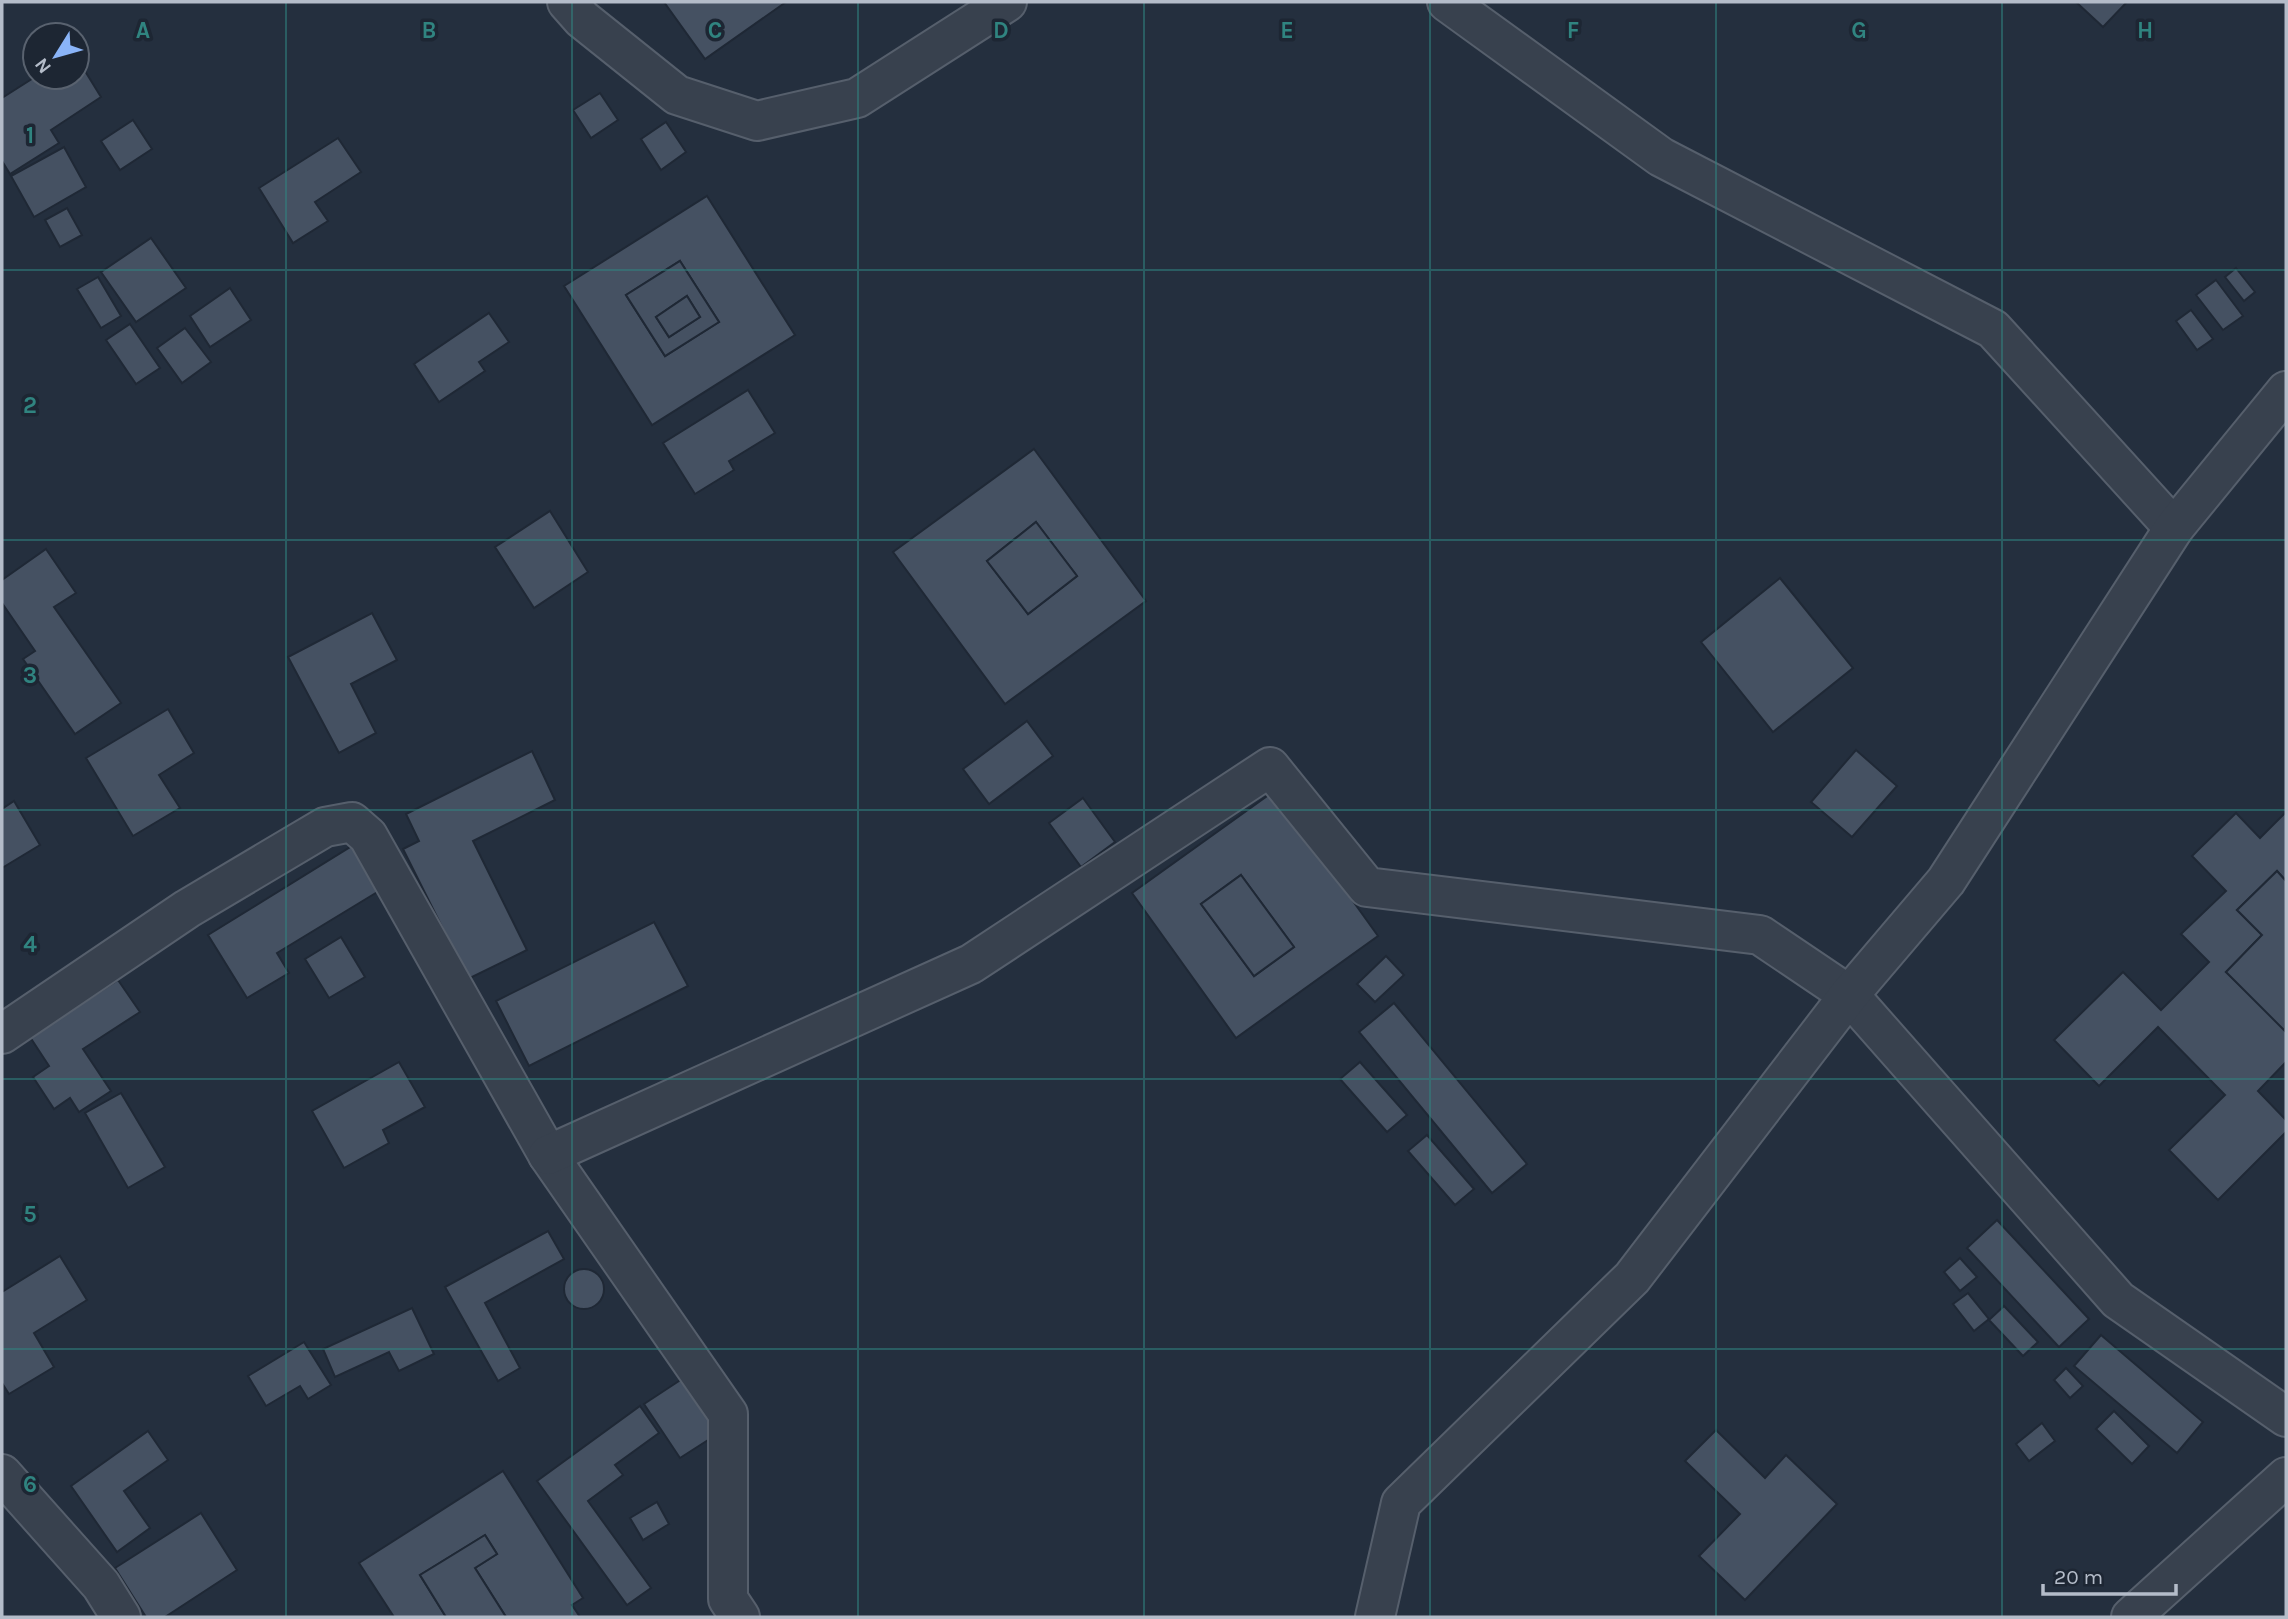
<svg xmlns="http://www.w3.org/2000/svg" width="2288" height="1619" font-family="Karla,sans-serif">
<rect width="100%" height="100%" fill="#242f3e"/>
<g fill="#455162" stroke="#1f2835" stroke-width="2" fill-rule="evenodd">
<path d="M664,2H786L705,59Z"/>
<path d="M2076,2H2127L2103,27Z"/>
<path d="M77,58L101,97L51,130L59,143L10,174L2,161V98L35,77H77Z"/>
<path d="M600,93L618,120L591,138L573,110Z"/>
<path d="M133,120L152,149L120,170L101,141Z"/>
<path d="M666,122L686,152L661,170L641,139Z"/>
<path d="M338,138L361,172L315,202L328,221L293,243L259,188Z"/>
<path d="M64,147L86,187L34,217L11,176Z"/>
<path d="M707,196L795,335L652,425L564,286ZM680,261L719,322L665,356L626,295Z"/>
<path d="M67,208L82,235L60,247L45,220Z"/>
<path d="M151,238L186,288L136,322L101,272Z"/>
<path d="M680,261L719,322L665,356L626,295ZM687,296L700,317L669,337L656,317Z"/>
<path d="M2236,268L2255,292L2244,301L2225,277Z"/>
<path d="M98,277L121,316L101,328L77,289Z"/>
<path d="M2216,280L2243,316L2223,330L2196,295Z"/>
<path d="M230,288L251,320L210,347L190,316Z"/>
<path d="M687,296L700,317L669,337L656,317Z"/>
<path d="M2191,310L2213,339L2197,350L2176,321Z"/>
<path d="M489,313L509,342L479,362L485,371L439,402L414,364Z"/>
<path d="M130,324L160,368L136,384L106,340Z"/>
<path d="M185,328L211,362L182,383L157,348Z"/>
<path d="M748,390L775,433L729,461L734,470L695,494L663,443Z"/>
<path d="M1034,449L1146,601L1005,704L893,552ZM1036,522L1077,576L1028,614L987,561Z"/>
<path d="M550,511L588,572L534,608L495,547Z"/>
<path d="M1036,522L1077,576L1028,614L987,561Z"/>
<path d="M46,549L76,593L54,607L121,703L75,734L23,659L35,651L2,603V580Z"/>
<path d="M1780,578L1853,668L1773,732L1701,642Z"/>
<path d="M372,613L397,660L351,684L376,733L339,753L288,657Z"/>
<path d="M168,709L194,753L159,775L180,808L133,836L86,758Z"/>
<path d="M1027,721L1053,756L989,804L963,769Z"/>
<path d="M1856,750L1897,786L1852,837L1811,802Z"/>
<path d="M532,751L555,800L473,841L527,950L468,979L403,849L419,841L406,814Z"/>
<path d="M1274,791L1378,936L1236,1038L1132,893ZM1241,875L1294,947L1254,976L1201,904Z"/>
<path d="M1083,798L1115,842L1081,867L1049,823Z"/>
<path d="M14,801L40,845L2,868V809Z"/>
<path d="M2286,812V881L2277,871L2237,910L2262,935L2226,972L2286,1030V1062L2258,1091L2286,1120V1132L2218,1200L2169,1150L2225,1095L2158,1027L2099,1086L2054,1040L2123,972L2161,1010L2209,962L2181,934L2226,891L2192,856L2236,813L2260,838Z"/>
<path d="M352,846L379,891L277,953L289,973L247,998L208,935Z"/>
<path d="M2277,871L2286,881L2285,1031L2226,972L2262,935L2237,910Z"/>
<path d="M1241,875L1294,947L1254,976L1201,904Z"/>
<path d="M654,922L688,986L529,1066L496,1001Z"/>
<path d="M341,937L365,977L329,998L305,959Z"/>
<path d="M1386,956L1404,975L1375,1002L1357,984Z"/>
<path d="M118,980L140,1012L83,1049L111,1091L79,1112L70,1098L54,1109L33,1077L49,1066L30,1037Z"/>
<path d="M1394,1003L1527,1164L1492,1193L1359,1032Z"/>
<path d="M399,1062L425,1107L383,1130L389,1143L344,1168L312,1111Z"/>
<path d="M1360,1062L1407,1115L1387,1132L1340,1079Z"/>
<path d="M121,1093L165,1167L128,1188L85,1113Z"/>
<path d="M1427,1135L1474,1189L1455,1205L1408,1151Z"/>
<path d="M1997,1220L2089,1319L2059,1347L1967,1248Z"/>
<path d="M548,1231L564,1259L485,1303L520,1368L498,1381L445,1287Z"/>
<path d="M60,1256L87,1300L34,1333L54,1367L9,1394L2,1383V1292Z"/>
<path d="M1960,1258L1977,1277L1960,1291L1944,1272Z"/>
<circle cx="584" cy="1289" r="20"/>
<path d="M1968,1293L1989,1319L1974,1331L1953,1304Z"/>
<path d="M2004,1306L2038,1342L2023,1356L1989,1320Z"/>
<path d="M412,1308L434,1354L399,1371L389,1352L335,1377L323,1349Z"/>
<path d="M2101,1335L2203,1422L2177,1453L2074,1366Z"/>
<path d="M304,1342L331,1385L308,1399L300,1386L266,1406L248,1376Z"/>
<path d="M2066,1368L2083,1386L2070,1398L2054,1380Z"/>
<path d="M682,1379L719,1433L680,1458L644,1404Z"/>
<path d="M640,1406L659,1433L615,1465L623,1475L588,1501L651,1588L627,1605L537,1481Z"/>
<path d="M2114,1411L2149,1446L2132,1464L2096,1429Z"/>
<path d="M2042,1423L2055,1441L2029,1461L2016,1444Z"/>
<path d="M1716,1430L1765,1478L1786,1455L1837,1504L1745,1600L1699,1556L1740,1514L1685,1461Z"/>
<path d="M148,1431L168,1460L124,1491L150,1528L117,1552L71,1486Z"/>
<path d="M503,1471L583,1598L572,1605L580,1617H506L475,1568L497,1554L485,1535L420,1575L446,1617H394L359,1563Z"/>
<path d="M657,1502L669,1524L643,1540L630,1518Z"/>
<path d="M201,1513L237,1570L165,1617H146L115,1568Z"/>
<path d="M485,1535L497,1554L475,1568L506,1617H446L420,1575Z"/>
</g>
<g fill="none" stroke-linecap="round" stroke-linejoin="round">
<defs>
<g id="minor">
<path d="M567,2L582,19L677,95L757,121L857,98L1007,2"/>
<path d="M1447,2L1661,157L1993,329L2174,528"/>
<path d="M2,1034L187,909L325,827L352,822L368,836L548,1155L728,1414V1599L740,1617"/>
<path d="M548,1155L971,964L1270,767L1367,887L1760,935L1849,995L2118,1300L2286,1417"/>
<path d="M2,1474L101,1585L121,1617"/>
<path d="M1375,1617L1401,1503L1632,1278L1849,995L1946,881L2174,528L2286,391"/>
<path d="M2131,1617L2286,1477"/>
</g>
</defs>
<use href="#minor" stroke="#565f6c" stroke-width="42"/>
<use href="#minor" stroke="#38414e" stroke-width="38"/>
</g>
<path fill="none" stroke="#308480" stroke-width="2" stroke-opacity="0.55" d="M286,2V1617M572,2V1617M858,2V1617M1144,2V1617M1430,2V1617M1716,2V1617M2002,2V1617M2,270H2286M2,540H2286M2,810H2286M2,1079H2286M2,1349H2286"/>
<g font-size="23" text-anchor="middle" font-weight="bold" fill="#308480" stroke="#1d2633" stroke-width="7" stroke-linejoin="round" paint-order="stroke">
<text x="143" y="38">A</text>
<text x="429" y="38">B</text>
<text x="715" y="38">C</text>
<text x="1001" y="38">D</text>
<text x="1287" y="38">E</text>
<text x="1573" y="38">F</text>
<text x="1859" y="38">G</text>
<text x="2145" y="38">H</text>
<text x="30" y="143">1</text>
<text x="30" y="413">2</text>
<text x="30" y="683">3</text>
<text x="30" y="952">4</text>
<text x="30" y="1222">5</text>
<text x="30" y="1492">6</text>
</g>
<rect width="2288" height="1619" fill="none" stroke="#b4bcc9" stroke-width="7"/>
<g transform="translate(56 56) rotate(233)"><circle r="33" fill="#1d2633" stroke="#59626f" stroke-width="2"/>
<path d="M0-5L12 26L0 18L-12 26Z" fill="#8ab4f8"/>
<text y="-10" font-size="19" font-weight="bold" text-anchor="middle" fill="#b4bcc9">N</text>
</g>
<path d="M2043 1584v10h133v-10" fill="none" stroke="#b4bcc9" stroke-width="3.5"/>
<text x="2054" y="1584" font-size="21" fill="#b4bcc9" stroke="#1d2633" stroke-width="5" paint-order="stroke">20 m</text>
</svg>
